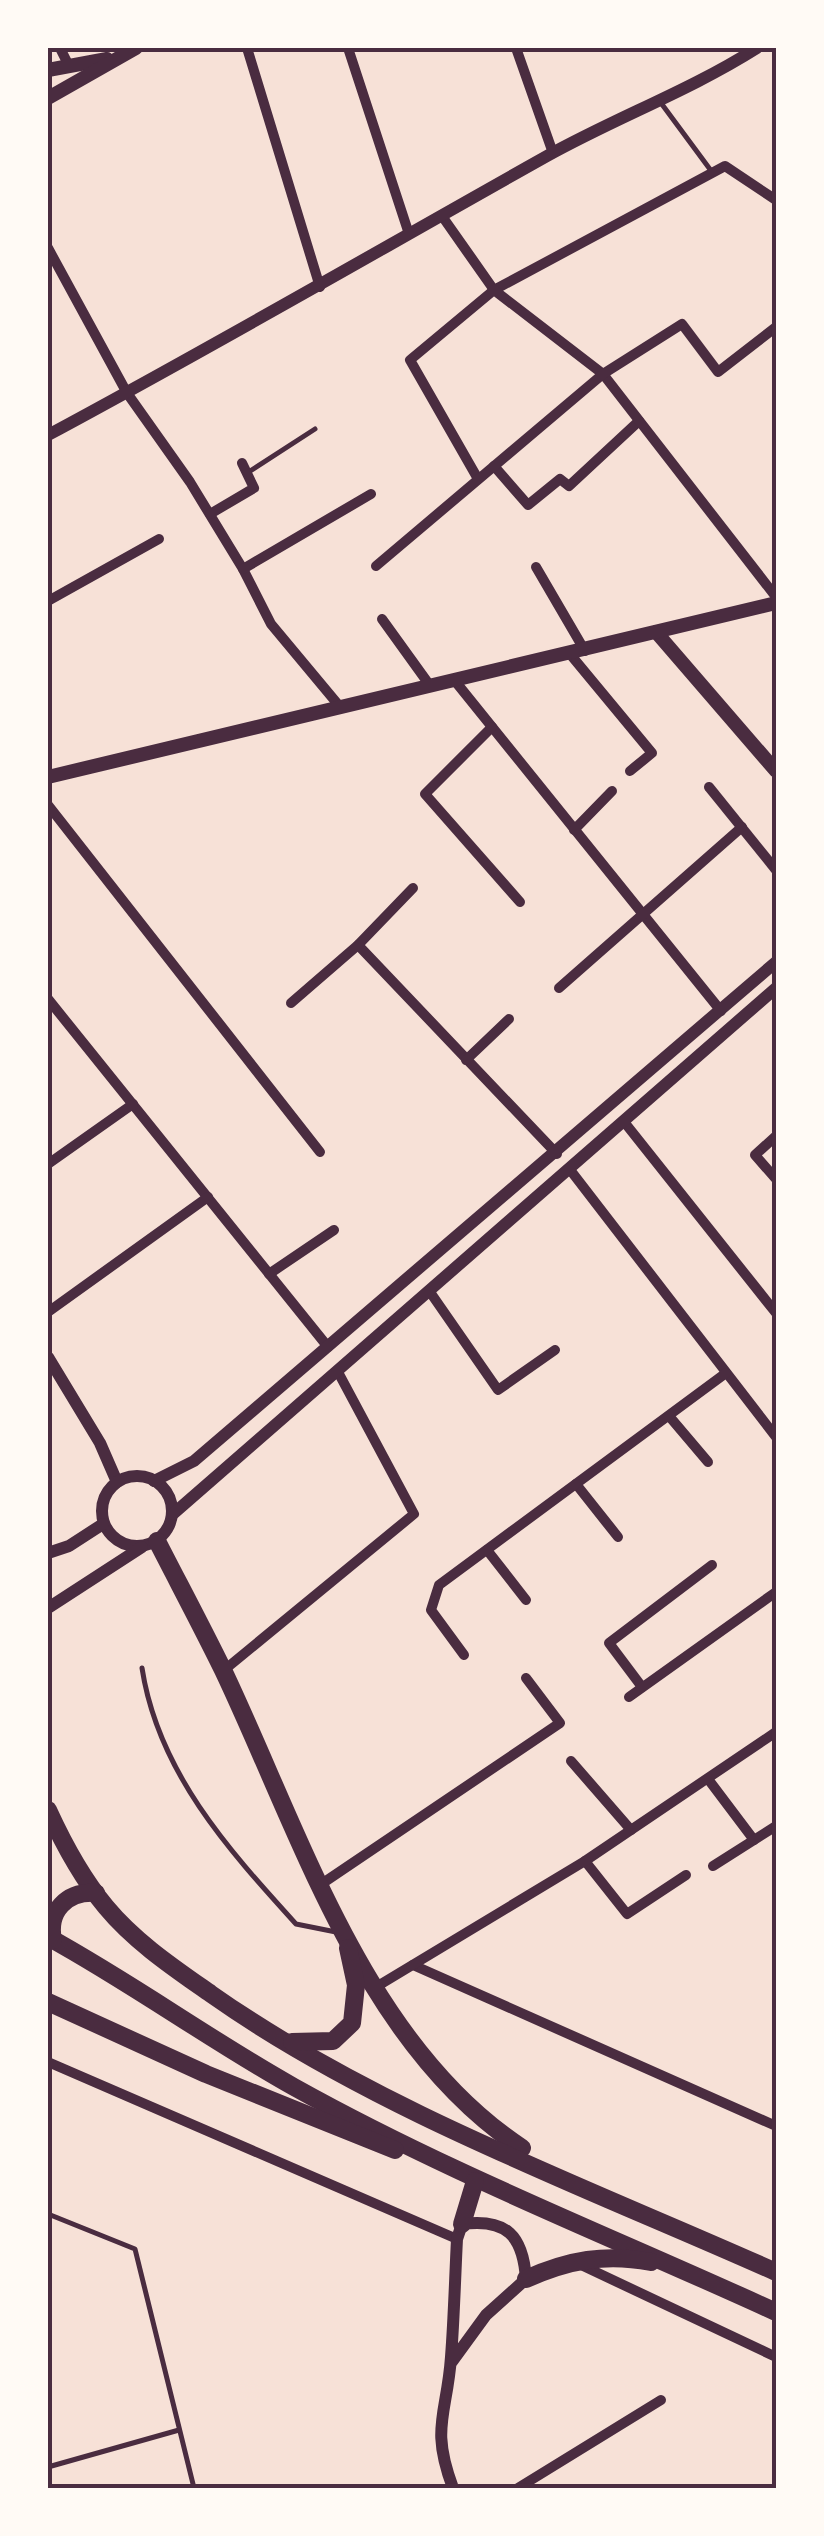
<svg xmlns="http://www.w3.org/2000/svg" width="824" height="2536" font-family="Raleway,sans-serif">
<rect width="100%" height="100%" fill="#f7e1d7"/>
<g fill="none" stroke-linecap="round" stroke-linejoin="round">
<g stroke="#4a2c40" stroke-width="5">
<path d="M661,103L712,172"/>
<path d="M247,473L315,429"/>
<path d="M142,1668C158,1772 228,1849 296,1924L336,1932"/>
<path d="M48,2214L135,2249L194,2488"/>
<path d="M48,2467L179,2430"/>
</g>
<g stroke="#4a2c40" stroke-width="10">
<path d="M60,48L69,66"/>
<path d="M247,48L320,287"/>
<path d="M348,48L409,234"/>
<path d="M516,48L553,153"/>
<path d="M442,216L494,290L725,166L776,200"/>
<path d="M48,248L127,393L190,482L243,569L271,624L341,708"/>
<path d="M494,466L528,505L560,479L569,486L639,421"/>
<path d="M478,479L410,360L494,290L603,374L776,597"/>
<path d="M210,514L254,488L242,463"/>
<path d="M376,566L603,374L682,324L718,372L776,327"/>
<path d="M536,567L585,651"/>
<path d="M243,569L371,494"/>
<path d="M48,601L159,539"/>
<path d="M382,619L431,687"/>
<path d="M570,654L652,753L630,771"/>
<path d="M455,681L721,1011"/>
<path d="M492,727L425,794L520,902"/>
<path d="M709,787L776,870"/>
<path d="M48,805L320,1152"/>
<path d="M574,830L612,791"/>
<path d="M358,945L557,1154"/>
<path d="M559,988L742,827"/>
<path d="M48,999L328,1347"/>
<path d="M291,1003L358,945L413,888"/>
<path d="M466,1060L509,1019"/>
<path d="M625,1123L776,1313"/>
<path d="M776,1136L755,1155L776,1179"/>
<path d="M48,1164L133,1104"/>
<path d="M571,1171L776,1437"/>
<path d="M269,1274L334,1230"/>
<path d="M430,1292L498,1390L555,1350"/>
<path d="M48,1312L208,1197"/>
<path d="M669,1416L708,1462"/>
<path d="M576,1484L618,1537"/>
<path d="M487,1550L526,1600"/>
<path d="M464,1655L431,1610L439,1585L726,1373"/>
<path d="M223,1671L414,1514L338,1372"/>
<path d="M642,1687L609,1643L712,1565"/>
<path d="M629,1697L776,1592"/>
<path d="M571,1761L631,1830"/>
<path d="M708,1779L754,1840"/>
<path d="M585,1861L627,1914L686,1875"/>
<path d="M713,1866L776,1826"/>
<path d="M320,1885L560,1723L526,1678"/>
<path d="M413,1965L776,2126"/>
<path d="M376,1987L585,1861L776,1732"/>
<path d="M48,2062L457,2239"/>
<path d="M579,2264L776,2357"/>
<path d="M518,2488L661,2400"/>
</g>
<g stroke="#4a2c40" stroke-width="12">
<path d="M48,435C216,345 381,249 547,156C617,117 689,91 757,48"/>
<path d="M48,1357L100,1443L117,1482"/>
<circle cx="137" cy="1511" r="35"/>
<path d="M154,1481L194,1461L776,962"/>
<path d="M173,1514L776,988"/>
<path d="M48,1553L69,1546L103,1524"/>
<path d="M48,1608L142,1547"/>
<path d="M451,2363L486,2315L526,2279C523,2236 507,2218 462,2224L457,2239C455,2278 454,2318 451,2357C447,2415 430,2427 453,2488"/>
</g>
<g stroke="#4a2c40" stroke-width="14">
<path d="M48,70L107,59"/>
<path d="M48,98L136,48"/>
<path d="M656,632L776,771"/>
<path d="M48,777L776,603"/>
</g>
<g stroke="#4a2c40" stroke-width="18">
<path d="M157,1541C179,1584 202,1627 223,1670C301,1834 364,2044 522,2148"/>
<path d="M48,1810C64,1845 81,1877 106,1907C135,1942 174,1968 211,1994C377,2111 591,2189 776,2272"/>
<path d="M48,1937C132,1983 210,2040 294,2087C450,2174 615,2238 776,2312"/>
<path d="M53,1940C47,1911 67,1891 96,1893"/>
<path d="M48,2002L206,2074L395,2150"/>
<path d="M292,2042L333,2041L352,2023L356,1985L348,1948"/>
<path d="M462,2224L475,2181"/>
<path d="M526,2279C568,2260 606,2253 651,2262"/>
</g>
</g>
<rect width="824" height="2536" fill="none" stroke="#fffaf5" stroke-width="100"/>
<rect x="50" y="50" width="724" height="2436" fill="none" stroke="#4a2c40" stroke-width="4"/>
</svg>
